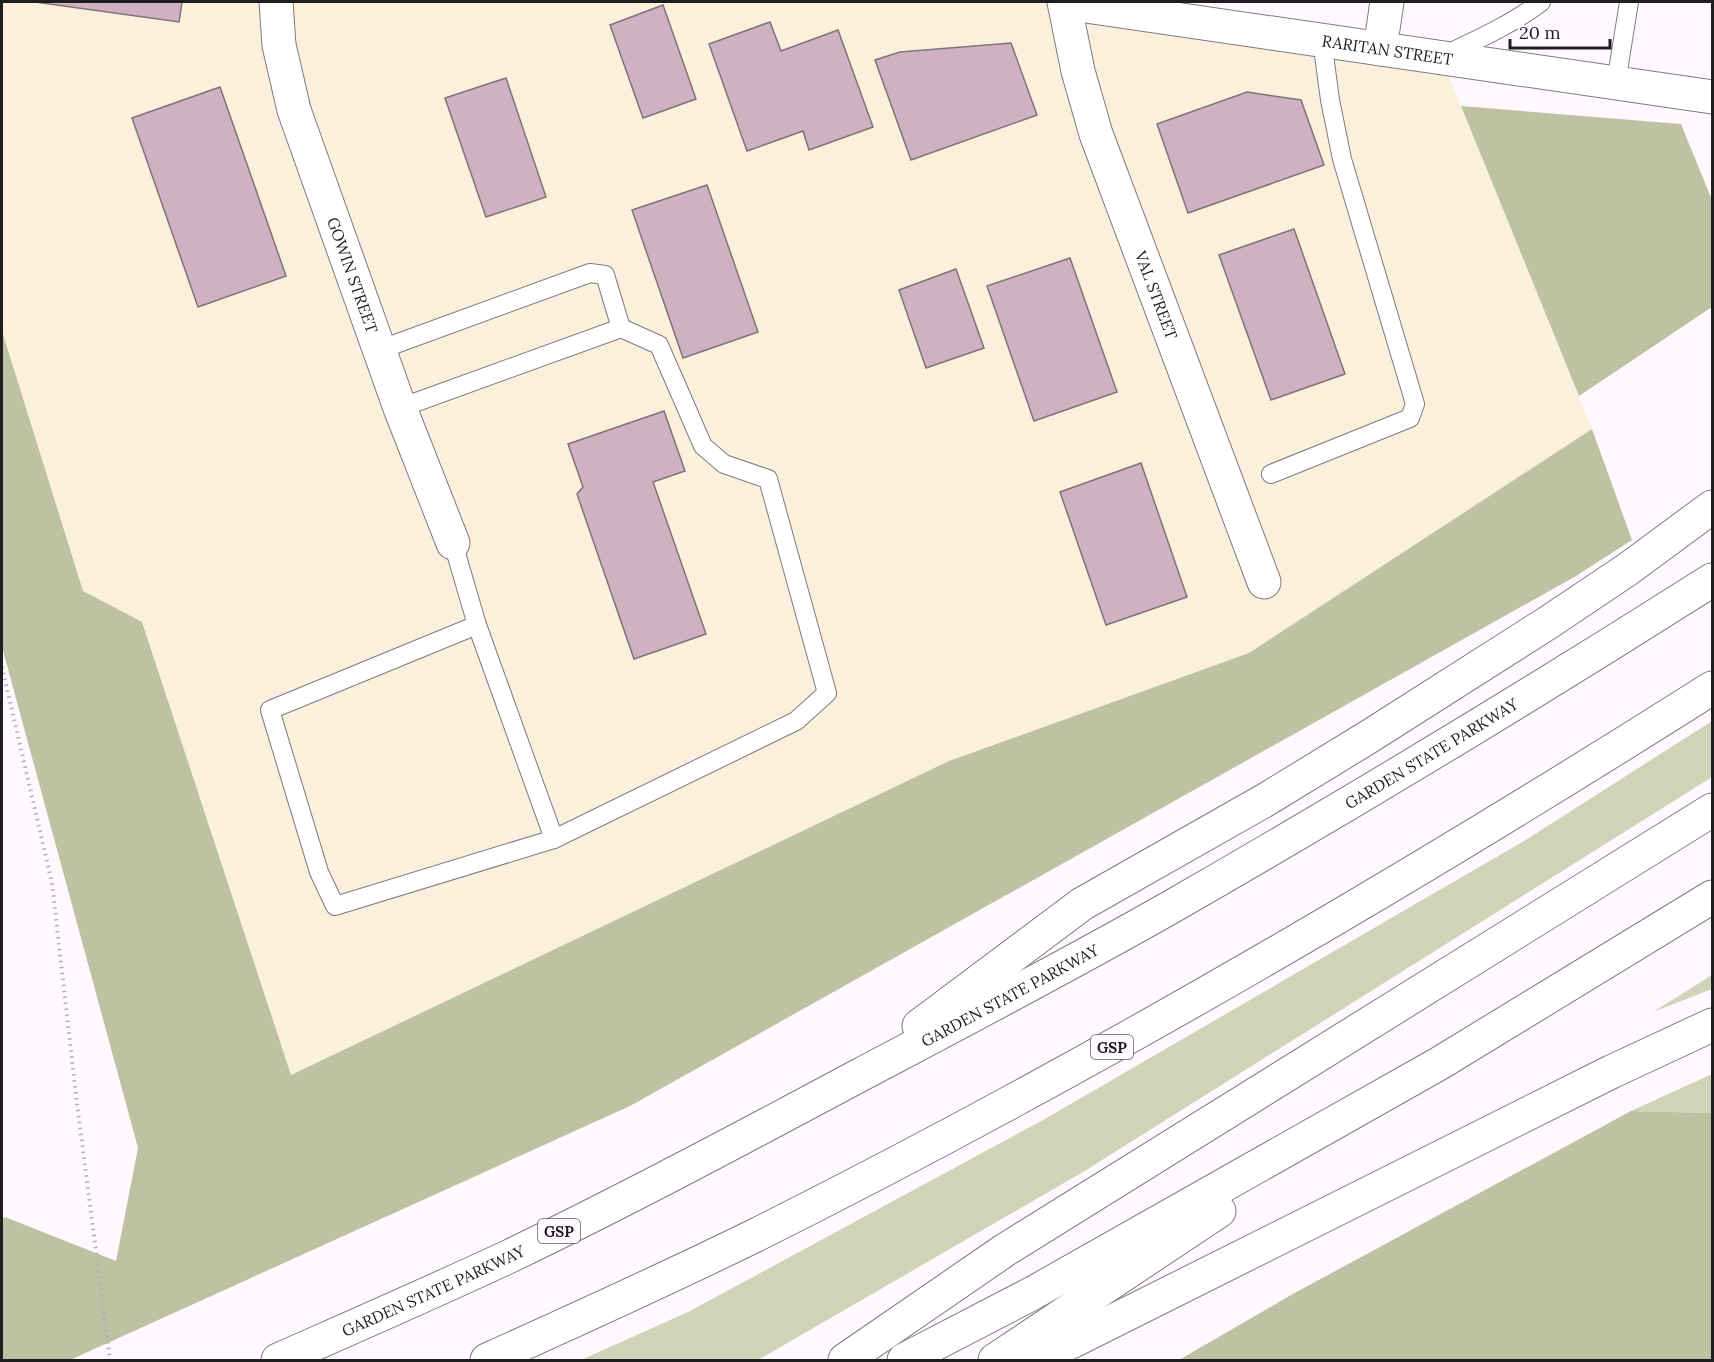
<svg xmlns="http://www.w3.org/2000/svg" width="1714" height="1362" font-family="Lora,serif">
<rect width="100%" height="100%" fill="#fef9ff"/>
<path fill="#fbf0db" d="M2,2H1064L1441,57L1592,429L1249,653L949,761L291,1075L142,622L83,591L2,331Z"/>
<g fill="#d0d3b7">
<path d="M1712,721V777L1083,1172L758,1360H581L688,1312L1043,1120L1524,841Z"/>
<path d="M1712,975V989L1653,1012Z"/>
<path d="M1712,1074V1113L1631,1111Z"/>
</g>
<g fill="#bec1a2">
<path d="M1461,106L1681,124L1712,200V307L1579,396Z"/>
<path d="M2,331L83,591L142,622L291,1075L949,761L1249,653L1592,429L1632,540L1576,576L630,1106L70,1360H2V1219L5,1217L116,1261L138,1148L2,647Z"/>
<path d="M1631,1111L1712,1113V1360H1179L1291,1295Z"/>
</g>
<g fill="#d0b1c2" stroke="#7d7378" stroke-width="1.5">
<path d="M35,2H182L179,22Z"/>
<path d="M663,5L696,99L643,118L610,25Z"/>
<path d="M770,22L781,51L838,30L873,127L809,150L803,131L747,151L709,44Z"/>
<path d="M1011,43L1037,115L911,160L875,60L900,52Z"/>
<path d="M506,78L546,197L486,217L445,98Z"/>
<path d="M220,87L286,276L198,307L132,118Z"/>
<path d="M1247,92L1301,100L1324,165L1188,213L1157,124Z"/>
<path d="M707,185L758,332L683,358L632,210Z"/>
<path d="M1294,229L1345,374L1271,400L1219,255Z"/>
<path d="M1070,258L1117,392L1034,421L987,286Z"/>
<path d="M956,269L984,348L926,368L899,290Z"/>
<path d="M664,411L685,471L653,482L706,634L634,659L577,494L583,487L568,444Z"/>
<path d="M1141,463L1187,597L1106,625L1060,492Z"/>
</g>
<g fill="none" stroke-linecap="round" stroke-linejoin="round">
<defs>
<g id="lane">
<path d="M1445,55C1479,39 1512,24 1541,2"/>
<path d="M1616,83L1629,2"/>
<path d="M379,350L590,273L605,275L621,328"/>
<path d="M400,408L621,328L659,345L703,446L724,464L768,479L827,693L796,721L554,839"/>
<path d="M1271,474L1410,418L1415,404L1342,159L1330,100L1322,40"/>
<path d="M453,543L477,625L554,839L335,906L319,872L270,710L477,625"/>
</g>
<g id="street">
<path id="s1" d="M276,2L279,45L294,110L400,408L453,543"/>
<path id="s2" d="M1064,2L1078,71L1096,134L1264,582"/>
<path id="s3" d="M1065,3L1712,97"/>
</g>
<path id="secondary" d="M1380,49L1387,2"/>
<g id="highway">
<path d="M919,1026L1082,904L1267,799L1370,736L1549,622L1628,569L1712,507"/>
<path id="s4" d="M278,1360C355,1326 433,1292 510,1256C628,1199 744,1137 860,1075C964,1020 1069,965 1171,907C1354,802 1534,693 1712,580"/>
<path d="M487,1360C576,1320 666,1279 754,1236C1084,1071 1401,885 1712,688"/>
<path d="M845,1360L1005,1250L1712,810"/>
<path d="M904,1360L1033,1293L1440,1063L1712,897"/>
<path d="M995,1360L1219,1211"/>
<path d="M1029,1360L1071,1342L1611,1072L1712,1025"/>
</g>
</defs>
<use href="#lane" stroke="#807980" stroke-width="20"/>
<use href="#street" stroke="#807980" stroke-width="35"/>
<use href="#secondary" stroke="#807980" stroke-width="35"/>
<use href="#highway" stroke="#807980" stroke-width="35"/>
<path stroke="#b4b0b5" stroke-width="4" stroke-dasharray="1.5 4.5" stroke-linecap="butt" d="M2,667L52,883L77,1104L110,1360"/>
<use href="#lane" stroke="#fff" stroke-width="18"/>
<use href="#street" stroke="#fff" stroke-width="33"/>
<use href="#secondary" stroke="#fff" stroke-width="33"/>
<use href="#highway" stroke="#fff" stroke-width="33"/>
</g>
<g text-anchor="middle" dominant-baseline="central" stroke-width="4.5" stroke-linejoin="round" paint-order="stroke">
<g fill="#fef9ff" stroke="#635f63" stroke-width="1.5">
<rect x="1091" y="1035" width="42" height="24" rx="4.5"/>
<rect x="538" y="1219" width="42" height="24" rx="4.5"/>
</g>
<g font-size="15" font-weight="bold" fill="#201d20">
<text x="1112" y="1047">GSP</text>
<text x="559" y="1231">GSP</text>
</g>
<g font-size="16" fill="#201d20" stroke="#fef9ff">
<text stroke="none"><textPath href="#s3" startOffset="326">RARITAN STREET</textPath></text>
<text stroke="none"><textPath href="#s1" startOffset="285">GOWIN STREET</textPath></text>
<text stroke="none"><textPath href="#s2" startOffset="308">VAL STREET</textPath></text>
<text stroke="none"><textPath href="#s4" startOffset="1304">GARDEN STATE PARKWAY</textPath></text>
<text stroke="none"><textPath href="#s4" startOffset="818">GARDEN STATE PARKWAY</textPath></text>
<text stroke="none"><textPath href="#s4" startOffset="170">GARDEN STATE PARKWAY</textPath></text>
</g>
</g>
<rect width="1714" height="1362" fill="none" stroke="#201d20" stroke-width="6"/>
<path d="M1510 39v9h100v-9" fill="none" stroke="#201d20" stroke-width="3"/>
<text x="1519" y="39" font-size="18" fill="#201d20" stroke="#fef9ff" stroke-width="4.5" paint-order="stroke">20 m</text>
</svg>
